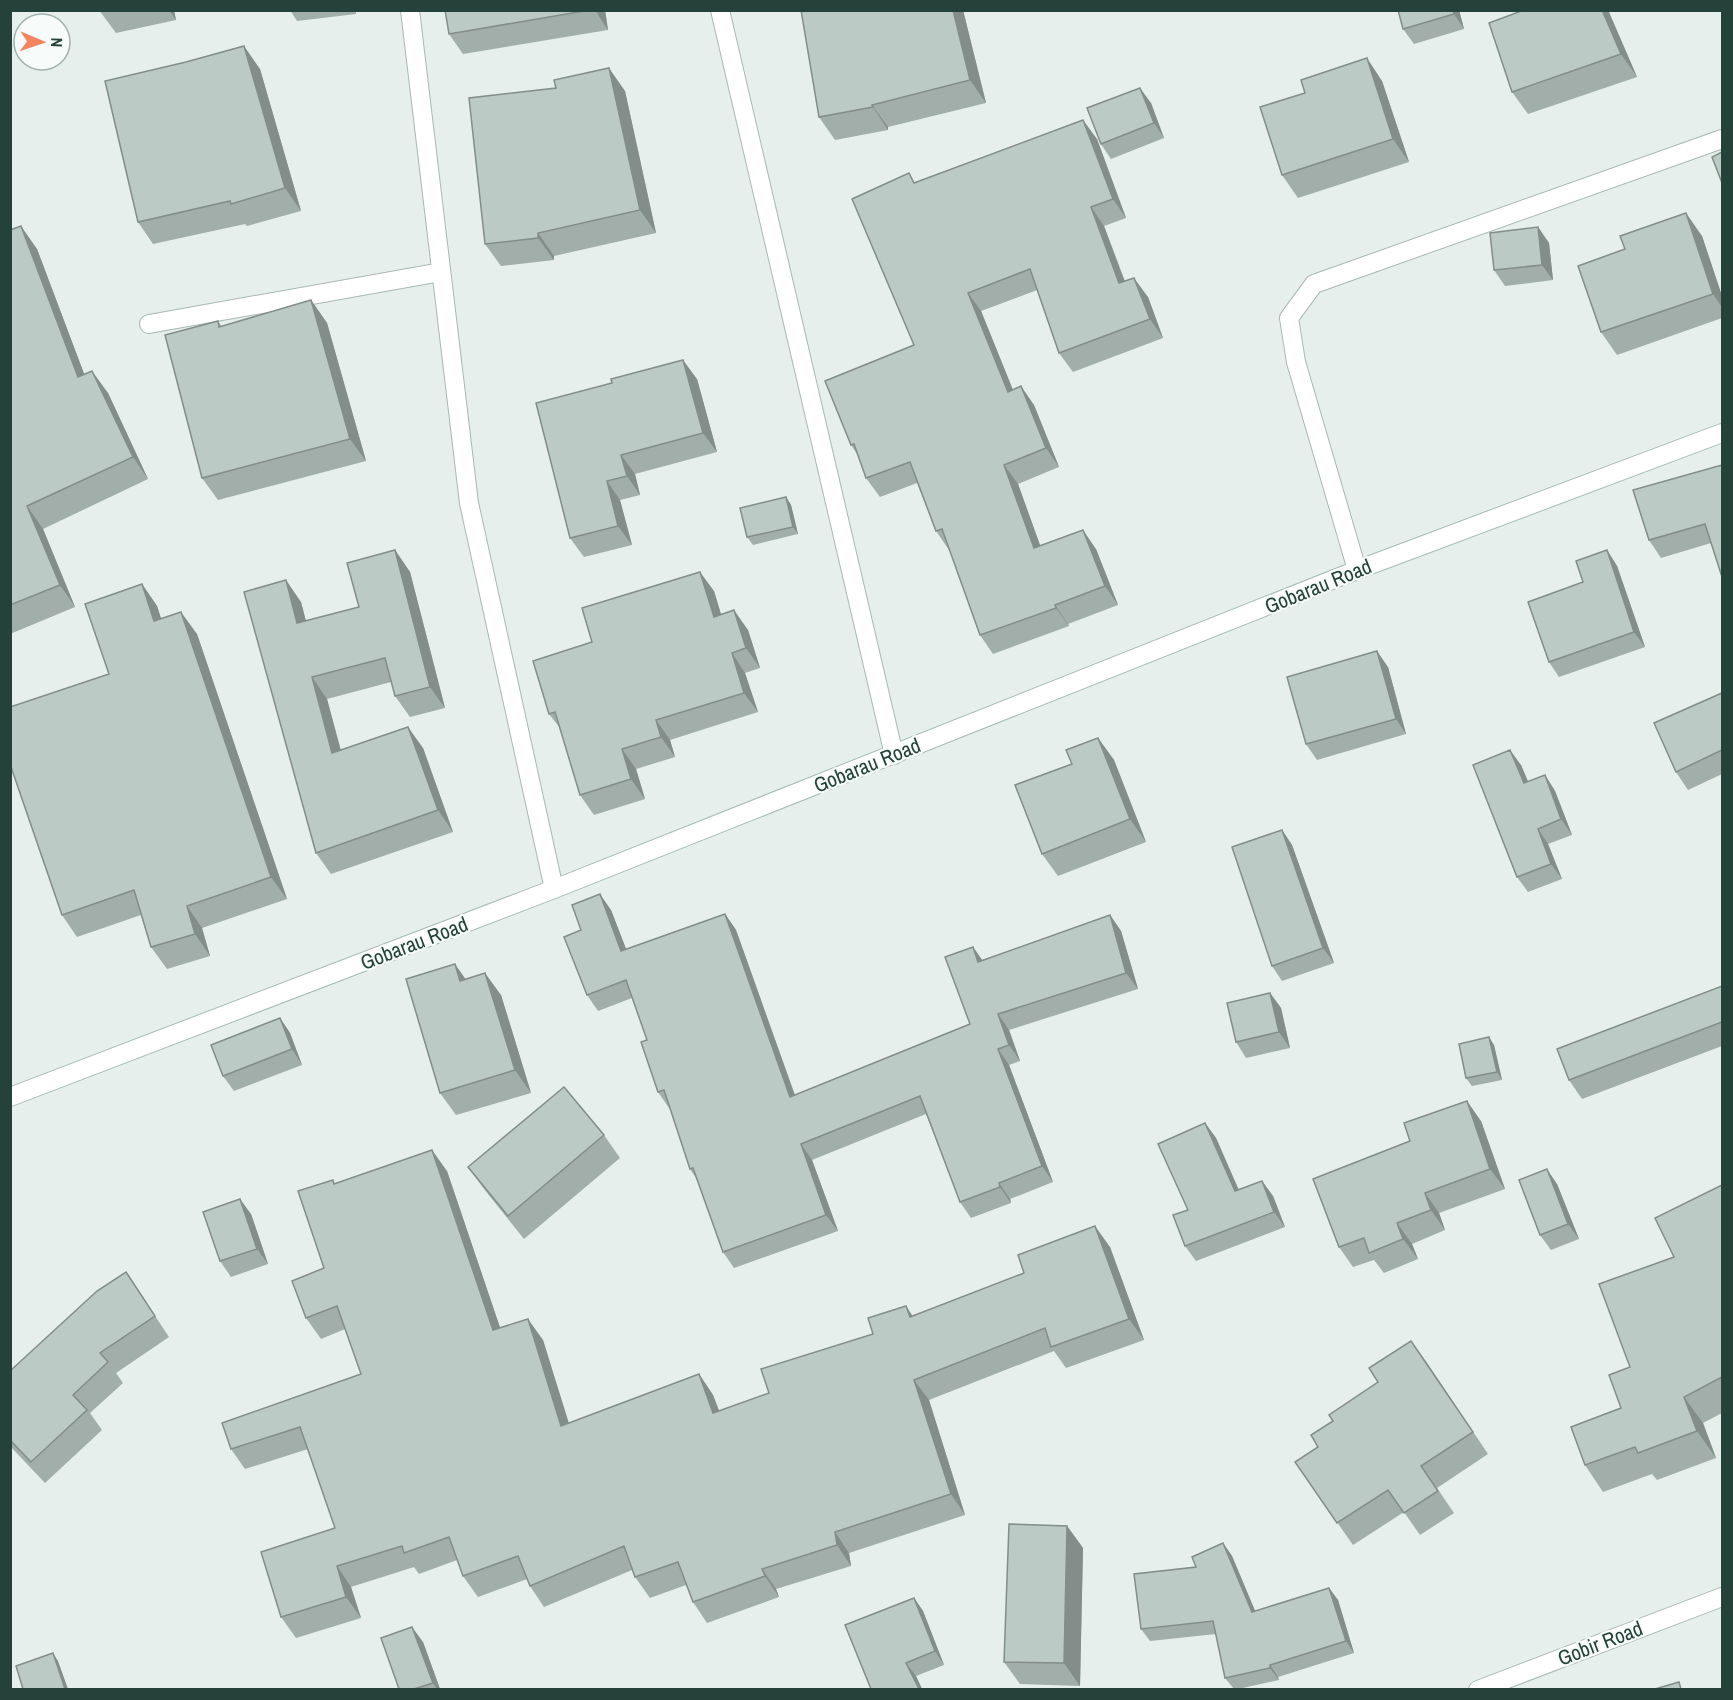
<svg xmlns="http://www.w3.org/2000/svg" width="1733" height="1700" font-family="'Archivo Narrow',sans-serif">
<rect width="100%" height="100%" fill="#e6efeb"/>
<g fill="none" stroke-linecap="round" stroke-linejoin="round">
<defs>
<g id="street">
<path d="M410,10L469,503L554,889"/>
<path d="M720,10L894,755"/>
<path d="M149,324L441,272"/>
<path d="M1357,570L1296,362L1289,318L1314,284L1722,139"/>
<path d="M1478,1690L1722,1597"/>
</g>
<path id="secondary" d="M10,1097L554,889L1357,570L1722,433"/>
</defs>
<use href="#street" stroke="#a8b8b2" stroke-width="20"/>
<use href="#secondary" stroke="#a4bbb3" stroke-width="20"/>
<use href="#street" stroke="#fff" stroke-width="18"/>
<use href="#secondary" stroke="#fff" stroke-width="18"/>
</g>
<g fill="#a1aea9">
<path d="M99,10H174L176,20L116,33Z"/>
<path d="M290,10H356V14L297,21Z"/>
<path d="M445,10H605L608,30L463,54L449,34Z"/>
<path d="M963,10L986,103L888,127V130L835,140L819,117Z"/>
<path d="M1459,10L1464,29L1414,44L1403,29Z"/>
<path d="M1524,10H1608L1637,77L1528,114L1512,92Z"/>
<path d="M260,69L301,211L247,226L245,224L153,244L138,222Z"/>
<path d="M1382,81L1409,162L1298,198L1282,175Z"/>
<path d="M625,91L656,233L554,256V260L501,266L485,244Z"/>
<path d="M1151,103L1164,138L1111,159L1101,144Z"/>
<path d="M1097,139L1126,218L1104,226L1125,281L1148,297L1163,338L1073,372L1059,353L1037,290L981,311L1013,390L1034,405L1059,467L1018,484L1040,546L1096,549L1118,605L1068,624L1069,626L993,654L980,635L950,550H949L936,531L917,483L880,497L866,478L857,454L851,445L914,345L916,183Z"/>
<path d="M1538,227L1549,243L1553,280L1505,286L1494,270Z"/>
<path d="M10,230L37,249L84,374L108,393L148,479L43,529L75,607L10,634Z"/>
<path d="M1702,236L1722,296V318L1617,355L1601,332L1625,249Z"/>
<path d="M311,300L327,323L366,461L218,500L202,478L218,321L222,327Z"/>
<path d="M697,379L717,452L635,474L640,495L620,500L632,545L584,557L570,538L536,403Z"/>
<path d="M1722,465L1711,543L1661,558L1649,540Z"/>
<path d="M786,497L791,505L798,534L753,545L747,537Z"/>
<path d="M395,550L410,572L445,708L410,717L395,696L391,682L327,699L341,750L423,748L453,832L331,874L316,853L301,602L306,621L359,607Z"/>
<path d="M1607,550L1617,566L1645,647L1559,677L1549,662L1583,582Z"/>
<path d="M142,584L157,606L161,619L197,634L287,899L202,928L210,956L167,969L151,947L141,915L77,937L62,915Z"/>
<path d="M714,591L721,615L748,630L760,668L745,673L758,712L670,740L675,757L636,769L645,799L594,815L580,795L560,728L549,714L592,642Z"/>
<path d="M1388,667L1406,734L1317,760L1306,744Z"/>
<path d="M1722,693V774L1688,790L1676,772Z"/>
<path d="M1098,738L1114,760L1146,842L1058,876L1042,854L1072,764Z"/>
<path d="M1521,765L1528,782L1545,775L1555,791L1572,835L1548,844L1562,879L1528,892L1517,877Z"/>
<path d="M1282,830L1292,845L1334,963L1282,981L1272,966Z"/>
<path d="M611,910L626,949L725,914L736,930L795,1095L970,1024L973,947L983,961L1110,915L1121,931L1138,989L1009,1030L1020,1061L1009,1065L1053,1182L1010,1199L1011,1203L971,1218L960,1202L926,1114L812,1160L838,1231L734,1268L723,1252L696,1178L690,1169L670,1107L669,1108L658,1092L647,1040L632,998L598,1011L587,995L581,930Z"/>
<path d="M465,979L501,995L531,1093L456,1115L440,1093Z"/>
<path d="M1722,986V1046L1582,1099L1569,1080Z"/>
<path d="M1270,993L1281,1008L1290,1048L1246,1058L1236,1042Z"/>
<path d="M280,1018L290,1033L302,1065L234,1091L223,1076Z"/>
<path d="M1494,1045L1502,1080L1472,1086L1466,1078Z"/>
<path d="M1481,1121L1505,1189L1439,1213L1445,1230L1412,1244L1418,1259L1384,1273L1374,1260L1353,1267L1339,1247Z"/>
<path d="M1205,1123L1216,1138L1239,1190L1262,1181L1273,1196L1285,1227L1196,1261L1185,1246L1188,1210Z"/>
<path d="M604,1135L620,1158L524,1239L484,1189L468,1167Z"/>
<path d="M447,1171L500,1328L543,1340L568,1423L699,1374L713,1395L719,1411L769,1393L873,1334L913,1316L1110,1247L1144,1340L1066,1368L1054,1351L929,1400L965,1515L849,1553L851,1566L776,1589L779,1597L707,1623L693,1602L686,1585L650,1598L635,1577L632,1570L544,1607L530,1586L527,1579L478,1597L463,1576L457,1560L419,1574L414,1567L351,1587L361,1618L296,1638L281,1617L335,1528L308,1449L245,1469L231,1449L361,1374L345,1329L321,1339L306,1318L324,1268L335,1183Z"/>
<path d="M1557,1184L1579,1239L1551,1250L1540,1235Z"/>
<path d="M1722,1185V1413L1703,1423L1716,1458L1657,1480L1652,1474L1603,1492L1585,1465L1621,1408L1630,1367L1674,1257Z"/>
<path d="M251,1214L268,1264L231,1277L220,1261Z"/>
<path d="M126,1272L169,1337L116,1373L123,1383L90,1413L102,1430L45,1483L10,1446V1371Z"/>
<path d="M1411,1341L1488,1454L1437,1488L1454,1513L1420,1535L1404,1512L1353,1545L1295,1462L1318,1447L1333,1421L1378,1382Z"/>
<path d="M1067,1526L1083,1548L1080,1686L1020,1684L1004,1662Z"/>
<path d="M1223,1543L1232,1556L1255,1611L1329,1588L1338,1600L1354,1653L1278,1677L1279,1680L1238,1689H1234L1225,1678L1216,1634L1150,1641L1141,1629L1196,1567Z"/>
<path d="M914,1598L923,1611L944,1665L916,1676L922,1689H871Z"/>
<path d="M423,1642L440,1689H399Z"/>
</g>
<g fill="#838d89">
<path d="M169,10H174L176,20Z"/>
<path d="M595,10H605L608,30Z"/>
<path d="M953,10H963L986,103L970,80Z"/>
<path d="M1453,10H1459L1464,29L1454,14Z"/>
<path d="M1602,10H1608L1637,77L1621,54Z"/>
<path d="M244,46L260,69L301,211L285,188Z"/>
<path d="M1367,58L1382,81L1409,162L1393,139Z"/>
<path d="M609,68L625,91L656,233L640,210Z"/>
<path d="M1140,88L1151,103L1164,138L1154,123Z"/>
<path d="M872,105L888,127V130L873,107Z"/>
<path d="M1083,120L1097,139L1126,218L1113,199Z"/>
<path d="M1091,207L1104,226L1132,302L1119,283Z"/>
<path d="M1686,213L1702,236L1722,296V307L1713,294Z"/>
<path d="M21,226L37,249L94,400L78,377Z"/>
<path d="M1538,227L1549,243L1553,280L1542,265Z"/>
<path d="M538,233L554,256V260L538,238Z"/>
<path d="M1134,278L1148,297L1163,338L1150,319Z"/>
<path d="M968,293L981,311L1021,410L1008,392Z"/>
<path d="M311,300L327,323L366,461L350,439Z"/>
<path d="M683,360L697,379L717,452L703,433Z"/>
<path d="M92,371L108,393L148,479L133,457Z"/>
<path d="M1021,386L1034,405L1059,467L1046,448Z"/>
<path d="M621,455L635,474L640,495L627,476Z"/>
<path d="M1004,465L1018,484L1048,567L1034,548Z"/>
<path d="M607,481L620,500L632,545L618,526Z"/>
<path d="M786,497L791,505L798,534L793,527Z"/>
<path d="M27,506L43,529L75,607L60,585Z"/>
<path d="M1083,530L1096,549L1118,605L1105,586Z"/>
<path d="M395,550L410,572L445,708L430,687Z"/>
<path d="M1607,550L1617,566L1645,647L1634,632Z"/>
<path d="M700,572L714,591L728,637L714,617Z"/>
<path d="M286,580L301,602L312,645L297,623Z"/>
<path d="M142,584L157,606L169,643L154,621Z"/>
<path d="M1055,605L1068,624L1069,626L1056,608Z"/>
<path d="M734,610L748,630L760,668L746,648Z"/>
<path d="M181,612L197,634L287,899L271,877Z"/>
<path d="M1377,651L1388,667L1406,734L1396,719Z"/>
<path d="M732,653L745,673L758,712L744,693Z"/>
<path d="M312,677L327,699L347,775L332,753Z"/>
<path d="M656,720L670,740L675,757L661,737Z"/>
<path d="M408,727L423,748L453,832L438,810Z"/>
<path d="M1098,738L1114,760L1146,842L1130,819Z"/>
<path d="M622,749L636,769L645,799L631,779Z"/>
<path d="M1510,750L1521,765L1535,798L1524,783Z"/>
<path d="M1545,775L1555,791L1572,835L1561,819Z"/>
<path d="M1538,829L1548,844L1562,879L1551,864Z"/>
<path d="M1282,830L1292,845L1334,963L1323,948Z"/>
<path d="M600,894L611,910L633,967L621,951Z"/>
<path d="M187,906L202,928L210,956L195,934Z"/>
<path d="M725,914L736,930L801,1113L790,1097Z"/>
<path d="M1110,915L1121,931L1138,989L1126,973Z"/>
<path d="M973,947L984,963L978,962Z"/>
<path d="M455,964L471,987L460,981Z"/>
<path d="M485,973L501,995L531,1093L515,1070Z"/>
<path d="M1270,993L1281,1008L1290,1048L1279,1032Z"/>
<path d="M998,1014L1009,1030L1020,1061L1009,1045Z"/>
<path d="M280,1018L290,1033L302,1065L292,1049Z"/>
<path d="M1489,1037L1494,1045L1502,1080L1497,1072Z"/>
<path d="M998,1049L1009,1065L1053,1182L1042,1166Z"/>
<path d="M1467,1101L1481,1121L1505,1189L1490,1169Z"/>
<path d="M1205,1123L1216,1138L1246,1207L1235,1191Z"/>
<path d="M801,1144L812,1160L838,1231L826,1215Z"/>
<path d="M432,1150L447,1171L508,1351L493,1330Z"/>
<path d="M1547,1169L1557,1184L1579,1239L1568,1224Z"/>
<path d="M1262,1181L1273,1196L1285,1227L1274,1212Z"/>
<path d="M999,1183L1010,1199L1011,1203L1000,1187Z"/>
<path d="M1425,1193L1439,1213L1445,1230L1431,1210Z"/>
<path d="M240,1199L251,1214L268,1264L257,1249Z"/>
<path d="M1397,1223L1412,1244L1418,1259L1403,1239Z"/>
<path d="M1095,1226L1110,1247L1144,1340L1129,1319Z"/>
<path d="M906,1306L920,1327L910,1317Z"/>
<path d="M528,1319L543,1340L576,1446L561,1426Z"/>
<path d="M1411,1341L1427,1363L1488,1454L1473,1432Z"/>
<path d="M699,1374L713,1395L728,1434L713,1413Z"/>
<path d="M914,1380L929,1400L965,1515L951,1494Z"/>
<path d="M1684,1397L1703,1423L1716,1458L1697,1431Z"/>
<path d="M1067,1526L1083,1548L1080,1686L1064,1663Z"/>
<path d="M835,1532L849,1553L851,1566L837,1545Z"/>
<path d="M1223,1543L1232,1556L1261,1625L1252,1612Z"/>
<path d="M337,1566L351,1587L361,1618L346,1597Z"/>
<path d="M762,1569L776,1589L779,1597L765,1576Z"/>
<path d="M1329,1588L1338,1600L1354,1653L1346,1641Z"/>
<path d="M914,1598L923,1611L944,1665L935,1651Z"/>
<path d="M412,1627L423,1642L440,1689H437L433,1683Z"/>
<path d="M53,1653L58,1661L68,1689H65Z"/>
<path d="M906,1663L916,1676L922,1689H919Z"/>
<path d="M1270,1665L1278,1677L1279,1680L1270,1668Z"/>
</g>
<g fill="#bbcac4" stroke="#838d89" stroke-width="1.5">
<path d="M445,10H590L449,34Z"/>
<path d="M801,10H953L970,80L872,105L873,107L819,117Z"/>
<path d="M1398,10H1453L1454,14L1403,29Z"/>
<path d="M1524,10H1602L1621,54L1512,92L1489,23Z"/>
<path d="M244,46L285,188L231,204L230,201L138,222L105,81L186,62Z"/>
<path d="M1367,58L1393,139L1282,175L1260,107L1305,93L1301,80Z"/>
<path d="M609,68L640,210L538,233V238L485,244L469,98L556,88L554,80Z"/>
<path d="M1140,88L1154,123L1101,144L1087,108Z"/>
<path d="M1083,120L1113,199L1091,207L1119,283L1134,278L1150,319L1059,353L1030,269L968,293L1008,392L1021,386L1046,448L1004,465L1034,548L1083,530L1105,586L1055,605L1056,608L980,635L942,529L936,531L910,462L866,478L854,444L851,445L825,381L914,345L852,199L909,173L914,183Z"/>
<path d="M1722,152V183L1712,157Z"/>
<path d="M1686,213L1713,294L1601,332L1578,266L1625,249L1620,236Z"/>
<path d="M21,226L78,377L92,371L133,457L27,506L60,585L10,605V230Z"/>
<path d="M1538,227L1542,265L1494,270L1490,233Z"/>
<path d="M311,300L350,439L202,478L165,335L218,321L219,327Z"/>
<path d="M683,360L703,433L621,455L627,476L607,481L618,526L570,538L536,403L612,383L611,379Z"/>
<path d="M1722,465V577L1705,524L1649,540L1633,490Z"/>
<path d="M786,497L793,527L747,537L740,508Z"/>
<path d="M395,550L430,687L395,696L385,658L312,677L332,753L408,727L438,810L316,853L244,592L286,580L297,623L359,607L347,563Z"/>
<path d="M1607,550L1634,632L1549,662L1528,602L1583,582L1576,561Z"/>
<path d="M700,572L714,617L734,610L746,648L732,653L744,693L656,720L661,737L622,749L631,779L580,795L555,712L549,714L533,661L592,642L582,608Z"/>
<path d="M142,584L154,621L181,612L271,877L187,906L195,934L151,947L134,890L62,915L10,764V707L109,674L85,604Z"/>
<path d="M1377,651L1396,719L1306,744L1287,677Z"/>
<path d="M1722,693V750L1676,772L1654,723Z"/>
<path d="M1098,738L1130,819L1042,854L1015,785L1072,764L1066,750Z"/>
<path d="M1510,750L1524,783L1545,775L1561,819L1538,829L1551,864L1517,877L1473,765Z"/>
<path d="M1282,830L1323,948L1272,966L1232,847Z"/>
<path d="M600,894L621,951L725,914L790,1097L970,1024L945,957L973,947L978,962L1110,915L1126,973L998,1014L1009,1045L998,1049L1042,1166L999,1183L1000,1187L960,1202L920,1096L801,1144L826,1215L723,1252L693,1168L690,1169L664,1090L658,1092L641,1042L647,1040L626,980L587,995L564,937L581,930L572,905Z"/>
<path d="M455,964L460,981L485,973L515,1070L440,1093L406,979Z"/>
<path d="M1722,986V1022L1569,1080L1557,1049Z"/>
<path d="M1270,993L1279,1032L1236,1042L1227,1003Z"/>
<path d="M280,1018L292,1049L223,1076L211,1045Z"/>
<path d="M1489,1037L1497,1072L1466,1078L1459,1044Z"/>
<path d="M564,1087L604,1135L508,1216L468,1167Z"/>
<path d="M1467,1101L1490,1169L1425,1193L1431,1210L1397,1223L1403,1239L1369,1253L1364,1238L1339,1247L1313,1179L1410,1141L1404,1123Z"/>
<path d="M1205,1123L1235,1191L1262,1181L1274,1212L1185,1246L1173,1215L1188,1210L1158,1144Z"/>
<path d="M432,1150L493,1330L528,1319L561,1426L699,1374L713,1413L769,1393L761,1369L873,1334L868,1318L906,1306L910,1317L1024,1273L1018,1255L1095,1226L1129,1319L1051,1347L1045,1328L914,1380L951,1494L835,1532L837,1545L762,1569L765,1576L693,1602L678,1562L635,1577L624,1546L530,1586L518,1556L463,1576L449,1537L404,1553L402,1546L337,1566L346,1597L281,1617L261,1552L335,1528L300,1427L231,1449L222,1423L361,1374L337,1306L306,1318L292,1281L324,1268L298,1191L333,1180L334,1184Z"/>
<path d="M1547,1169L1568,1224L1540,1235L1519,1180Z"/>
<path d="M1722,1185V1377L1684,1397L1697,1431L1638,1453L1635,1447L1585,1465L1571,1427L1621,1408L1609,1375L1630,1367L1599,1284L1674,1257L1655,1218Z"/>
<path d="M240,1199L257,1249L220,1261L203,1212Z"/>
<path d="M126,1272L155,1316L100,1353L108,1362L73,1395L87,1410L31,1462L10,1440V1371L97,1291Z"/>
<path d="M1411,1341L1473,1432L1421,1466L1438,1491L1404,1513L1388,1490L1337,1523L1295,1462L1318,1447L1311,1435L1333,1421L1329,1415L1378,1382L1369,1368Z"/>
<path d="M1009,1524L1067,1526L1064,1663L1004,1662Z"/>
<path d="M1223,1543L1252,1612L1329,1588L1346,1641L1270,1665V1668L1225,1678L1213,1621L1141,1629L1134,1574L1196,1567L1192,1557Z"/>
<path d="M914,1598L935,1651L906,1663L919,1689H871L845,1625Z"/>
<path d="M412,1627L433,1683L414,1689H399L381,1638Z"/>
<path d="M53,1653L65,1689H23L16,1666Z"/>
<path d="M1679,1682L1681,1689H1655Z"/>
</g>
<g text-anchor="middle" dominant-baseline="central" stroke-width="4.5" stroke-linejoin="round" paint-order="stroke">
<g font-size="21" fill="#24423a" stroke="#f7fbf9">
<text transform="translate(1318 586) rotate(-22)">Gobarau Road</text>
<text transform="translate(867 765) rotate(-22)">Gobarau Road</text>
<text transform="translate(414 943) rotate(-21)">Gobarau Road</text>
<text transform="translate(1600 1643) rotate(-21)">Gobir Road</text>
</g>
</g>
<rect width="1733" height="1700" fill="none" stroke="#24423a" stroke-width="24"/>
<g transform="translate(42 42) rotate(92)"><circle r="28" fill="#f7fbf9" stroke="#a3b1ad" stroke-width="1.5"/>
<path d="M0-4.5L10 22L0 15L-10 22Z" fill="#f4845f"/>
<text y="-9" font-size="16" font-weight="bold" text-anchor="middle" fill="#24423a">N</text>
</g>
</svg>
